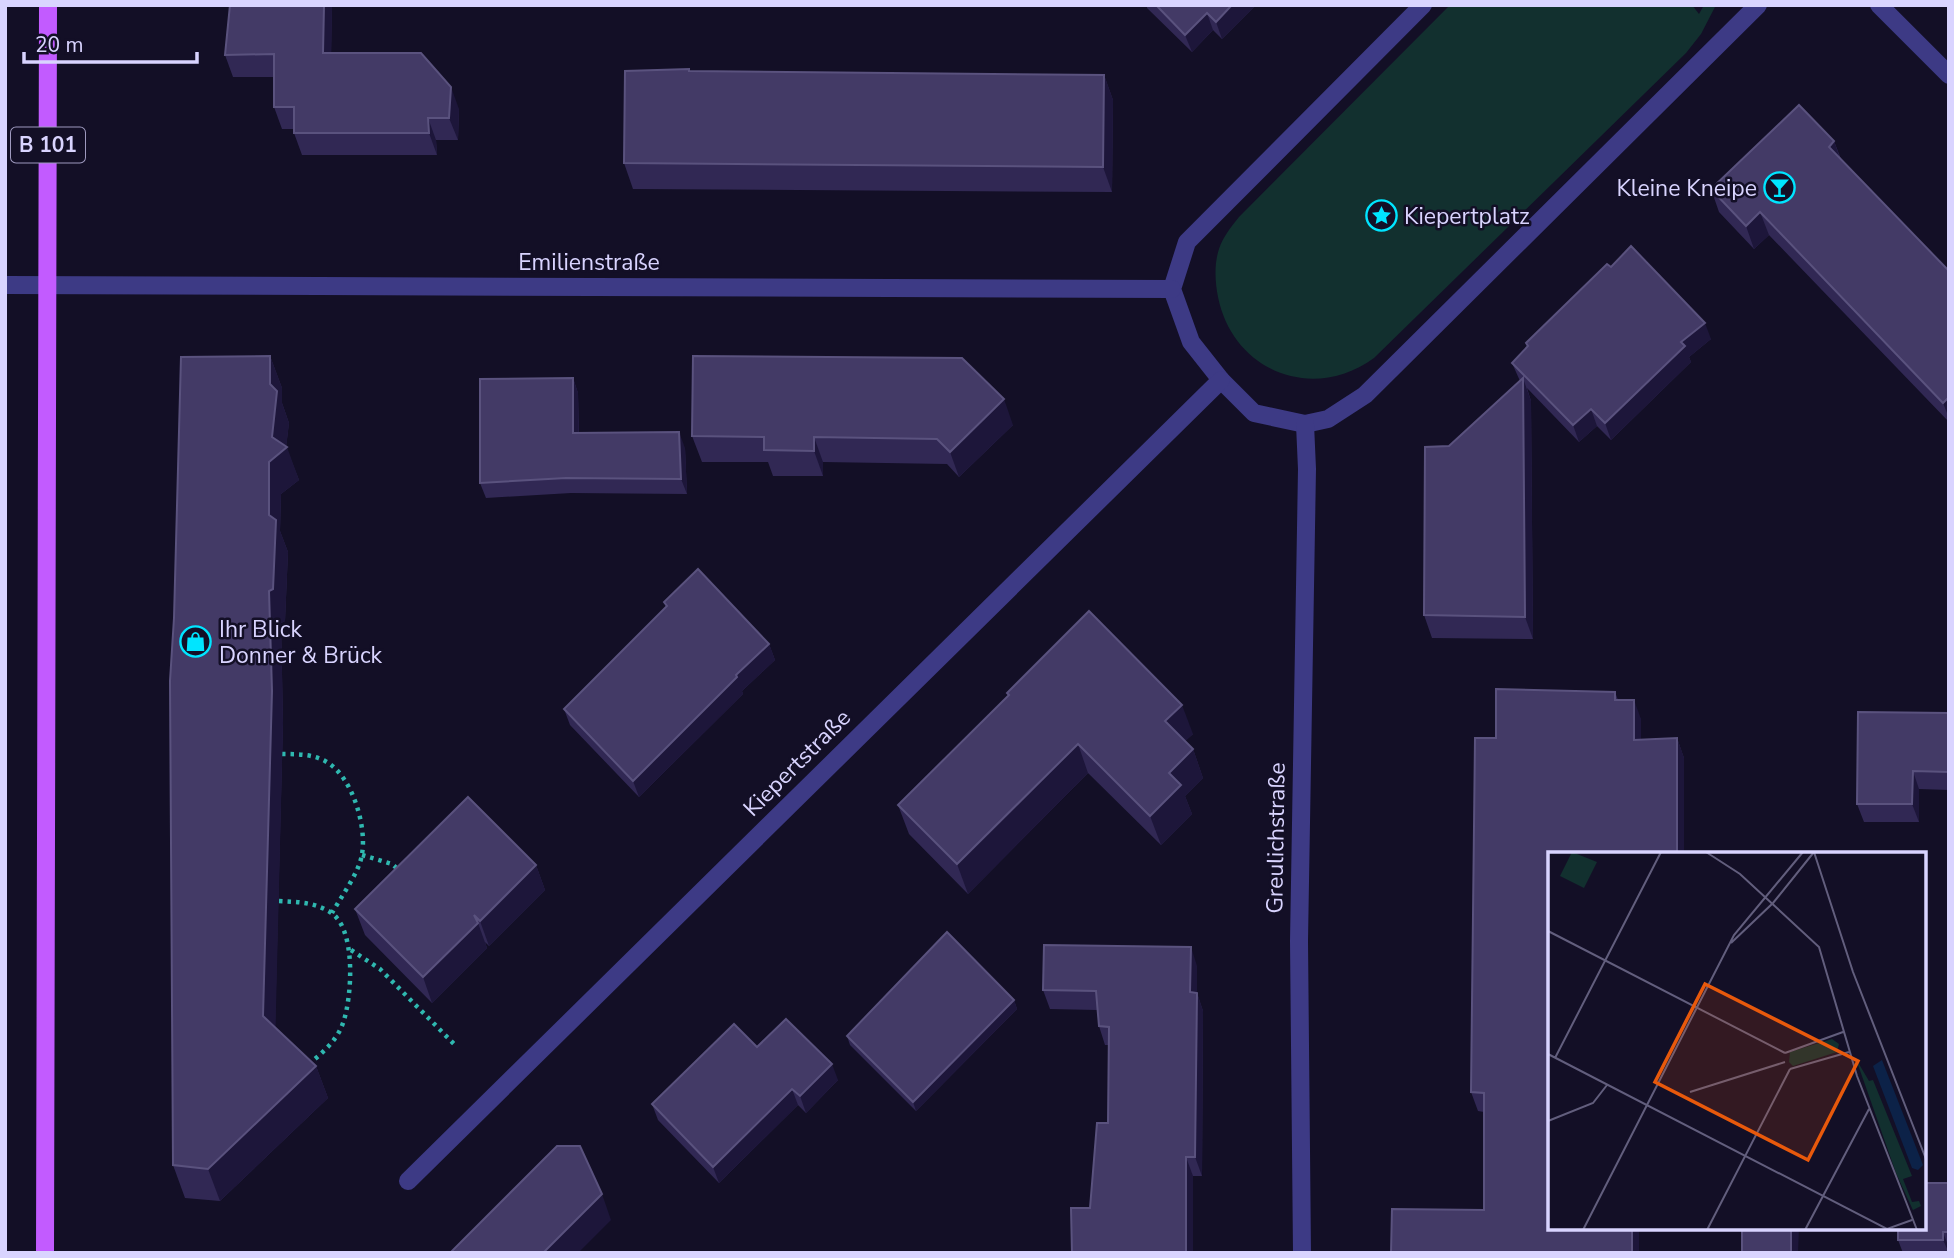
<svg xmlns="http://www.w3.org/2000/svg" width="1954" height="1258" font-family="'Nunito Sans',sans-serif">
<rect width="100%" height="100%" fill="#130f26"/>
<path fill="#12302f" d="M1450,5H1692L1699,14L1704,5H1716L1701,34L1686,53L1374,358C1312,403 1233,371 1218,297C1215,282 1214,264 1219,249C1223,237 1231,227 1239,217Z"/>
<g fill="none" stroke-linecap="round" stroke-linejoin="round">
<g stroke="#2fb8b0" stroke-width="4.5" stroke-dasharray="3.5 5" stroke-linecap="butt">
<path d="M282,754C297,754 312,754 325,761C352,775 367,826 362,854C360,871 341,897 332,913"/>
<path d="M362,855L392,864L400,871"/>
<path d="M279,901C297,902 314,902 330,912C357,928 352,998 343,1023C337,1041 322,1053 309,1064"/>
<path d="M351,950L380,969L457,1047"/>
</g>
<g stroke="#3d3a85" stroke-width="18">
<path d="M1423,5L1187,242L1172,289L1191,342L1221,380L1254,413L1305,424L1328,419L1365,395L1758,5"/>
<path d="M1879,5L1949,75"/>
<path d="M5,285L1172,289"/>
<path d="M408,1181L1221,380"/>
<path d="M1302,1253L1299,941L1307,469L1305,424"/>
</g>
<path stroke="#c25bff" stroke-width="18" d="M45,1253L48,5"/>
</g>
<g fill="#312854">
<path d="M332,5L331,53L459,109L458,140H436L437,155H302L294,133V129H282L274,107V77H233L225,55Z"/>
<path d="M1147,5H1256L1222,39L1213,30L1192,52L1147,8Z"/>
<path d="M690,71L1104,75L1113,100L1112,192L633,189L624,163Z"/>
<path d="M1834,141L1841,159L1949,271V422L1769,235L1754,249L1719,212L1711,189Z"/>
<path d="M1611,267L1711,339L1689,357L1691,362L1611,440L1597,426L1579,442L1527,388L1531,401L1533,639L1432,638L1424,615L1449,446L1520,381L1512,363L1527,347L1526,343Z"/>
<path d="M270,356L282,388V403L289,423L286,447L299,480L281,494L280,531L288,552L285,621L281,623L283,723L275,1028L316,1066L328,1098L220,1201L185,1198L173,1165Z"/>
<path d="M573,378L578,393L579,433L685,448L687,494L571,493L486,498L480,483Z"/>
<path d="M1013,425L959,477L947,464L823,462V476H773L768,462H702L692,436Z"/>
<path d="M664,602L769,644L775,660L742,691L743,694L639,797L570,725L564,709L666,607Z"/>
<path d="M1615,692L1618,700L1641,719V740L1677,738L1684,758L1550,854V1228H1639V1253H1391L1484,1210V1112L1478,1111L1471,1092L1496,738Z"/>
<path d="M1007,693L1193,734L1185,741L1193,749L1203,778L1185,796L1192,814L1161,845L1088,773L968,894L909,834L898,805L1008,696Z"/>
<path d="M1949,713V790L1919,789V822H1864L1857,804Z"/>
<path d="M536,865L545,890L489,946L485,942L487,948L432,1003L365,935L355,909Z"/>
<path d="M1197,966V993L1203,1011L1202,1176H1193L1090,1208L1108,1123L1109,1045H1105L1099,1026L1097,1010L1050,1009L1043,990Z"/>
<path d="M1014,1000L1017,1009L916,1111L850,1045L847,1036Z"/>
<path d="M757,1047L838,1080L806,1113L798,1105L719,1183L658,1120L652,1104Z"/>
<path d="M1949,1183V1253H1903L1898,1240Z"/>
</g>
<g fill="#1d163a">
<path d="M324,5H332L331,75L323,53Z"/>
<path d="M1232,5H1256L1222,39L1216,22Z"/>
<path d="M1207,13L1213,30L1192,52L1185,35Z"/>
<path d="M1104,75L1113,100L1112,192L1103,167Z"/>
<path d="M451,87L459,109L458,140L449,118Z"/>
<path d="M428,118L436,140L437,155L429,133Z"/>
<path d="M1834,141L1842,164L1829,147Z"/>
<path d="M1760,212L1769,235L1754,249L1746,226Z"/>
<path d="M1705,323L1711,339L1689,357L1691,362L1611,440L1605,423L1681,342Z"/>
<path d="M270,356L282,388V403L289,423L286,448L287,447L299,480L281,494L280,531L288,552L285,621L281,623L283,723L275,1049L263,1016L269,591V462Z"/>
<path d="M573,378L578,393L579,448L573,433Z"/>
<path d="M1523,378L1531,401L1533,639L1525,617Z"/>
<path d="M1949,397V418L1943,403Z"/>
<path d="M1004,399L1013,425L959,477L950,452Z"/>
<path d="M1591,409L1597,426L1579,442L1573,425Z"/>
<path d="M679,432L685,448L687,494L681,479Z"/>
<path d="M814,437L823,462V476L814,451Z"/>
<path d="M769,644L775,660L742,691L743,694L639,797L633,781L736,675Z"/>
<path d="M1634,700L1641,719V759L1634,740Z"/>
<path d="M1182,705L1193,734L1176,750L1165,721Z"/>
<path d="M1677,738L1684,758V854H1677Z"/>
<path d="M1078,744L1088,773L968,894L957,864Z"/>
<path d="M1193,749L1203,778L1185,796L1192,814L1161,845L1150,816L1169,773Z"/>
<path d="M1913,771L1919,789V822L1912,804Z"/>
<path d="M536,865L545,890L489,946L480,921Z"/>
<path d="M478,923L487,948L432,1003L423,977Z"/>
<path d="M1191,947L1197,966V993L1203,1011L1202,1176L1195,1157L1190,992Z"/>
<path d="M1014,1000L1017,1009L916,1111L913,1102Z"/>
<path d="M832,1064L838,1080L806,1113L800,1096Z"/>
<path d="M316,1066L328,1098L220,1201L208,1169Z"/>
<path d="M792,1089L798,1105L719,1183L713,1167Z"/>
<path d="M1186,1157L1193,1176V1253H1186Z"/>
<path d="M602,1194L611,1220L578,1253H543Z"/>
<rect x="1632" y="1228" width="7" height="25"/>
<path d="M1791,1228H1799L1798,1253H1791Z"/>
<path d="M1943,1232L1949,1248V1253L1943,1240Z"/>
</g>
<g fill="#433a66" stroke="#5a527e" stroke-width="2">
<path d="M230,5H324L323,53H421L451,87L449,118H428L429,133H294V107H274V54L225,55Z"/>
<path d="M1156,5H1232L1216,22L1207,13L1185,35Z"/>
<path d="M689,69V71L1104,75L1103,167L624,163L625,71Z"/>
<path d="M1799,105L1834,141L1829,147L1949,271V397L1943,403L1760,212L1746,226L1711,189Z"/>
<path d="M1631,246L1705,323L1681,342L1685,346L1605,423L1591,409L1573,425L1512,363L1528,346L1526,343L1607,264L1611,267Z"/>
<path d="M270,356V384L277,391L272,437L287,447L269,462V515L276,520L273,589L269,591L272,691L263,1016L316,1066L208,1169L173,1165L170,681L174,618L181,357Z"/>
<path d="M693,356L962,358L1004,399L950,452L937,439L814,437V451L764,450V437L692,436Z"/>
<path d="M573,378V433L679,432L681,479L566,478L480,483V379Z"/>
<path d="M1523,378L1525,617L1424,615L1425,447L1449,446Z"/>
<path d="M698,569L769,644L736,675L737,677L633,781L564,709L667,606L664,602Z"/>
<path d="M1089,611L1182,705L1165,721L1193,749L1169,773L1181,785L1150,816L1078,744L957,864L898,805L1009,695L1007,693Z"/>
<path d="M1496,689L1615,692V700H1634V740L1677,738V854H1550V1228H1632V1253H1391L1392,1209L1484,1210V1093L1471,1092L1475,738H1496Z"/>
<path d="M1858,712L1949,713V772L1913,771L1912,804H1857Z"/>
<path d="M468,797L536,865L480,921L474,915L478,923L423,977L355,909Z"/>
<path d="M947,932L1014,1000L913,1102L847,1036Z"/>
<path d="M1044,945L1191,947L1190,992L1197,993L1195,1157H1186V1253H1072L1071,1208H1090L1097,1123H1108L1109,1027L1099,1026L1096,991L1043,990Z"/>
<path d="M786,1019L832,1064L800,1096L792,1089L713,1167L652,1104L734,1024L757,1047Z"/>
<path d="M557,1146H580L602,1194L543,1253H450Z"/>
<path d="M1924,1183H1949V1232H1943V1240H1898V1228H1924Z"/>
<rect x="1742" y="1228" width="49" height="25"/>
</g>
<defs>
<symbol id="bar-ring" viewBox="-11 -11 22 22"><circle r="9.5" fill="#130f26" stroke="#00e5ff" stroke-width="1.5"/><path d="M-6-5H6L.8 .8V4.5H3.5V6h-7V4.5H-.8V.8Z" fill="#00e5ff"/></symbol>
<symbol id="sight-ring" viewBox="-11 -11 22 22"><circle r="9.5" fill="#130f26" stroke="#00e5ff" stroke-width="1.5"/><path d="M0-6L1.8-2.2L6-1.7L2.9 1.2L3.7 5.4L0 3.3L-3.7 5.4L-2.9 1.2L-6-1.7L-1.8-2.2Z" fill="#00e5ff"/></symbol>
<symbol id="shop-ring" viewBox="-11 -11 22 22"><circle r="9.5" fill="#130f26" stroke="#00e5ff" stroke-width="1.5"/><path d="M-5-2.5h2.3a2.7 3.5 0 0 1 5.4 0H5L5.5 6h-11ZM-1.5-2.5h3a1.5 2.3 0 0 0-3 0Z" fill="#00e5ff"/></symbol>
</defs>
<g fill-rule="evenodd">
<use href="#bar-ring" x="1762" y="170" width="35" height="35"/>
<use href="#sight-ring" x="1364" y="198" width="35" height="35"/>
<use href="#shop-ring" x="178" y="624" width="35" height="35"/>
</g>
<g text-anchor="middle" dominant-baseline="central" stroke-width="5" stroke-linejoin="round" paint-order="stroke">
<rect fill="#130f26" stroke="#9e99be" stroke-width="2" x="11" y="127.5" width="74" height="35" rx="5"/>
<g font-size="21" font-weight="bold" fill="#d9d4ff">
<text x="48" y="145">B 101</text>
</g>
<g font-size="23" fill="#d9d4ff" stroke="#130f26" text-anchor="start">
<text x="1757" y="188" text-anchor="end">Kleine Kneipe</text>
<text x="1404" y="216">Kiepertplatz</text>
<text x="219" y="629">Ihr Blick<tspan x="219" dy="26">Donner &amp; Brück</tspan></text>
</g>
<g font-size="23" fill="#d9d4ff" stroke="#130f26">
<text x="589" y="262">Emilienstraße</text>
<text transform="translate(797 763) rotate(-45)">Kiepertstraße</text>
<text transform="translate(1276 838) rotate(-89)">Greulichstraße</text>
</g>
</g>
<g transform="translate(1548 852)">
<rect width="378" height="378" fill="#130f26"/>
<path d="M24,0L49,10L36,36L12,24ZM284,187L291,192L289,200L245,214L241,210L242,200ZM308,207L321,229L325,228L364,324L355,327L364,350L371,349L373,354L365,358L374,378L348,321Z" fill="#12302f"/>
<path d="M334,208L375,313L370,318L364,316L325,214Z" fill="#0c2248"/>
<path fill="none" stroke="#625e7d" stroke-width="2" d="M158,0L192,22L271,95L309,224L369,378M266,0L305,120L378,307M0,79L237,201M183,91L225,51L266,0M237,201L295,180M0,202L339,377L364,368M7,206L113,0M242,217L301,200M142,240L237,210M0,269L45,251L59,233M35,378L186,83L255,0M159,378L242,217M257,378L321,257"/>
<path fill="#e8590c" fill-opacity="0.15" stroke="#e8590c" stroke-width="3.5" d="M157,132L310,209L260,308L107,230Z"/>
<rect width="378" height="378" fill="none" stroke="#d9d4ff" stroke-width="3.5"/>
</g>
<rect width="1954" height="1258" fill="none" stroke="#d9d4ff" stroke-width="14"/>
<path d="M24 52v10h173v-10" fill="none" stroke="#d9d4ff" stroke-width="3.5"/>
<text x="35" y="52" font-size="21" fill="#d9d4ff" stroke="#130f26" stroke-width="5" paint-order="stroke">20 m</text>
</svg>
